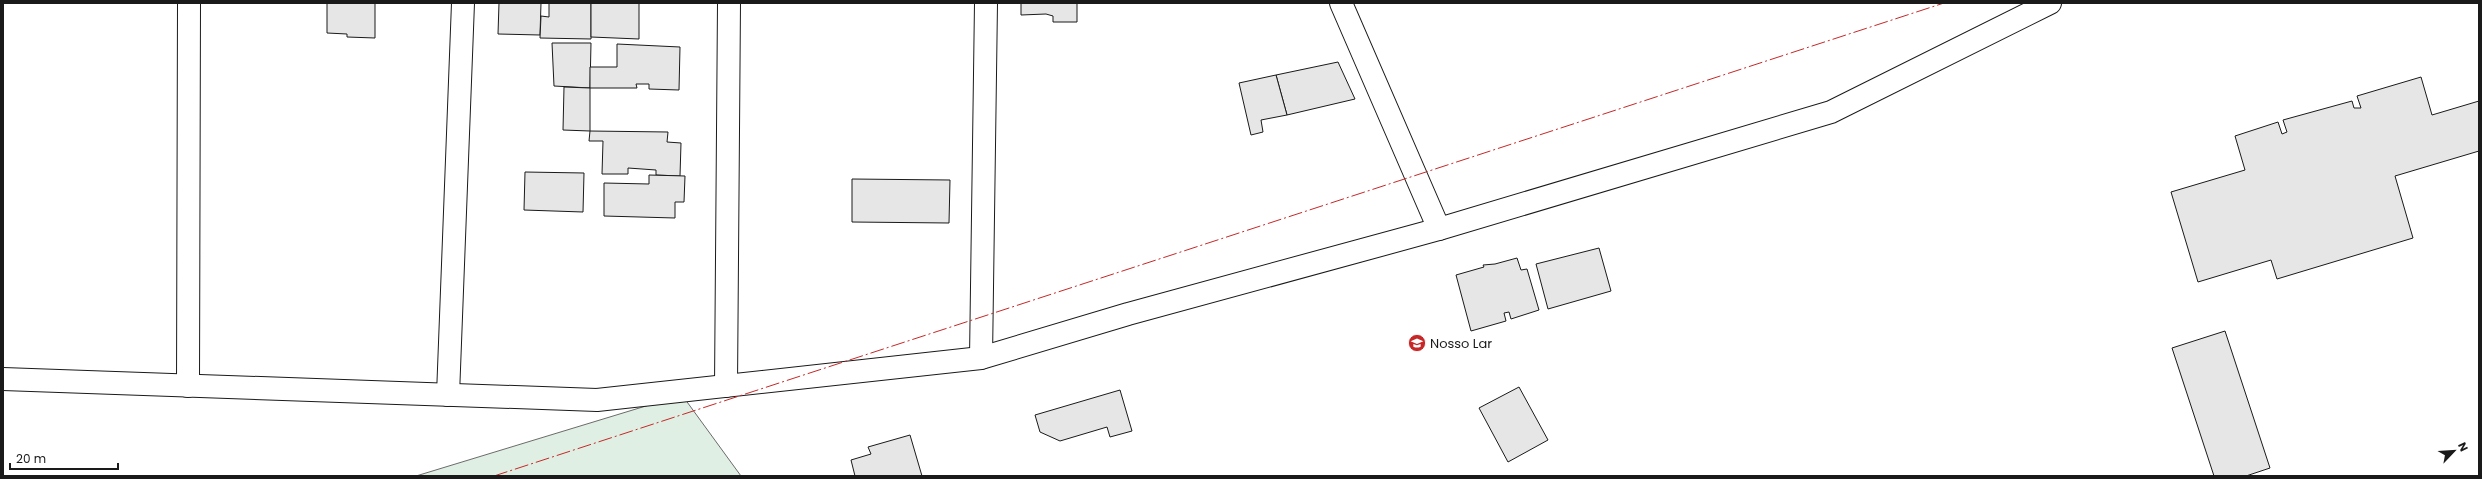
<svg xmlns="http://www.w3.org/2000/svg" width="2482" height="479" font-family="Poppins,sans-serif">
<rect width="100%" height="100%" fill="#fff"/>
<path fill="#e0efe3" stroke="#6a6a6a" d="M682,395L741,476H416Z"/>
<g fill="#e6e6e6" stroke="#1a1a1a">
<path d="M327,3H375V38L347,37V34L327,33Z"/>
<path d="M499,3H541L540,35L498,34Z"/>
<path d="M549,3H591V39L540,38L541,16L549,17Z"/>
<path d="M591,3H639V39L591,37Z"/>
<path d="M1021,3H1077V22H1053V16L1046,14L1021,15Z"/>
<path d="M552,43H591L590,88L554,86Z"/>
<path d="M617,44L680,47L679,90L649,89V84H636L637,88H590V67H617Z"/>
<path d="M1338,62L1355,99L1287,115L1276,75Z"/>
<path d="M1276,75L1287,115L1261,120L1263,132L1251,135L1239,83Z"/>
<path d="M2421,77L2432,115L2479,101V151L2395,176L2413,238L2277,279L2271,260L2198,282L2171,192L2245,170L2235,136L2278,122L2282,134L2287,132L2283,120L2352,101L2354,108H2361L2357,96Z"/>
<path d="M564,87L590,88V131L563,130Z"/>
<path d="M590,131L668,132L667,142L681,143L680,176L656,175V170L628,168V174H602L603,141H589Z"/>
<path d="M525,172L584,173L583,212L524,210Z"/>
<path d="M649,175L685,176L684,202H675V218L604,216V183L649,184Z"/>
<path d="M852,179L950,180L949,223L852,222Z"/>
<path d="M1599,248L1611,291L1548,309L1536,264Z"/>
<path d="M1517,258L1521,270L1527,269L1539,310L1511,319L1509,312L1504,313L1506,321L1471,331L1456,275L1484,267L1483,265L1495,264Z"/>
<path d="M2225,331L2270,468L2246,476H2214L2172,348Z"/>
<path d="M1519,387L1548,440L1508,462L1479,408Z"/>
<path d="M1120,390L1132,431L1110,437L1107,427L1060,441L1040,432L1035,415Z"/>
<path d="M910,435L922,476H855L851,460L871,454L868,447Z"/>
</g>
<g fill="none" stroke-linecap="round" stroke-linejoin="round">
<defs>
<g id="minor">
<path d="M1341,3L1439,229"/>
<path d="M981,358L986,3"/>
<path d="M3,379L597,400L981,358L1128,314L1439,229L1831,112L2050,3"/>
<path d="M188,386L189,3"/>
<path d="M726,386L729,3"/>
<path d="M448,395L463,3"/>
</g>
</defs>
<use href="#minor" stroke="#1a1a1a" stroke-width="24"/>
<use href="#minor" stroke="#fff" stroke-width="22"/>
<path stroke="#c62828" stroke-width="1" stroke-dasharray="14 3 2 3" stroke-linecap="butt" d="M494,476L1944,3"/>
</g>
<defs>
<symbol id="school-disc" viewBox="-11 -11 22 22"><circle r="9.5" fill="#c62828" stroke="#fff"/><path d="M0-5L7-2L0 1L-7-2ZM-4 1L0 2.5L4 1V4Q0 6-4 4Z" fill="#fff"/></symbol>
</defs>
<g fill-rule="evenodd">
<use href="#school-disc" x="1407" y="333" width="20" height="20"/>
</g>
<g text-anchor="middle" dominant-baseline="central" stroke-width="3" stroke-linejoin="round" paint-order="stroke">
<g font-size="13" fill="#1a1a1a" stroke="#fff" text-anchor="start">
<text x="1430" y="343">Nosso Lar</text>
</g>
</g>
<rect width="2482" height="479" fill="none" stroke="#1a1a1a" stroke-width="8"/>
<g transform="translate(2454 451) rotate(65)" stroke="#ffffff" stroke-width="3" paint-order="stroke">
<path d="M0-3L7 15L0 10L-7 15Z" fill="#1a1a1a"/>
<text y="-6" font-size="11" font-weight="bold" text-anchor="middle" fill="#1a1a1a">N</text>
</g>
<path d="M10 463v6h108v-6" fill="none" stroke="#1a1a1a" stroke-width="2"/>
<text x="16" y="463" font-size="12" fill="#1a1a1a" stroke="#ffffff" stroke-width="3" paint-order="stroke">20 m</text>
</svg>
